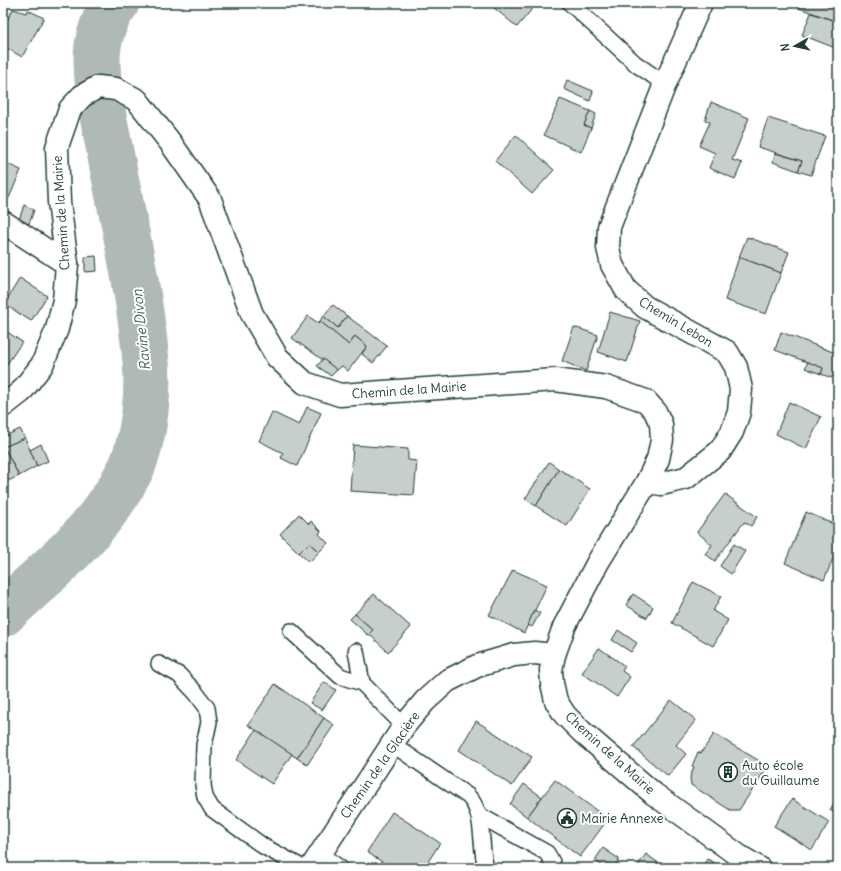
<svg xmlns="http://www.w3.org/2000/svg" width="841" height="871" font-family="Delius,sans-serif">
<rect width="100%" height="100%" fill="#fff"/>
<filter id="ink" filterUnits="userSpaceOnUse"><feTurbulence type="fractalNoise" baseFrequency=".025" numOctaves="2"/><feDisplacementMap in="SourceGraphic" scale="8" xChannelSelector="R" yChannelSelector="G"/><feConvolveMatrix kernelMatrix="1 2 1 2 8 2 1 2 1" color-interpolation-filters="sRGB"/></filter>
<g filter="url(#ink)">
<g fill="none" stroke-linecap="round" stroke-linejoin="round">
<path stroke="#afbab7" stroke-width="47" d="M3,613C46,573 93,536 122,485C125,478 130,472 133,464C144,435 149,393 146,362C140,294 125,228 112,162C106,129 97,94 97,59C97,39 104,18 116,3"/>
</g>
<g fill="#c7cfcc" stroke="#1f3d34">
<path d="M32,3H44L41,8Z"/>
<path d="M496,3H537L517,27L493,7Z"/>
<path d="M800,3H838V22L799,8Z"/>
<path d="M13,9L26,13L28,10L44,18L22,57L3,46V28Z"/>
<path d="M811,13L838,22V49L802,35Z"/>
<path d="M567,80L593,91L590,101L564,89Z"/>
<path d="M560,99L590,111L584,125L591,128L581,152L544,135Z"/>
<path d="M711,102L749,118L732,160L742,163L735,179L709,168L715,153L699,146L710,122L705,120Z"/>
<path d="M590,111L596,114L591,128L584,125Z"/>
<path d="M768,118L825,136L811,175L798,171L802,161L758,147Z"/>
<path d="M516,135L554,170L532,194L495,161Z"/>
<path d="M775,153L802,161L798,171L773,162Z"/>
<path d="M3,162L21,170L9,198L3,195Z"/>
<path d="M24,205L34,210L29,224L19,220Z"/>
<path d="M747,237L789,252L781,273L739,257Z"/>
<path d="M96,256L97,271L85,272V257Z"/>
<path d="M739,257L781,273L766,314L725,300Z"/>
<path d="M20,278L47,296L31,321L4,304Z"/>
<path d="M333,305L347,316L338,328L323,316Z"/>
<path d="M610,312L640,321L627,362L598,352Z"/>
<path d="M308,316L318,323L320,321L349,345L355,336L367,346L348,371L342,366L337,370L292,338Z"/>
<path d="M323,316L338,328L347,316L387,346L373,363L362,354L367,346L355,336L349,345L320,321Z"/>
<path d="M574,327L598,335L586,371L562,361Z"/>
<path d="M3,329L22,342L3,370Z"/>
<path d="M781,332L838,354V363L832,378L821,374L823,368L775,350Z"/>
<path d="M323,359L337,370L331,376L317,366Z"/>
<path d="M808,362L823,368L821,374L805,368Z"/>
<path d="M789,402L821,417L806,449L776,434Z"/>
<path d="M307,407L321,413L297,466L281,458L283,453L259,441L272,412L299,425Z"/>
<path d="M20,429L25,438L4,447L3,437Z"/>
<path d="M25,438L37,466L19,476L4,447Z"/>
<path d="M41,444L48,461L37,466L30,450Z"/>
<path d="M353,445L408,449V460L417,461L414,495L350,491Z"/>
<path d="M4,447L19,476L3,483V448Z"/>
<path d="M549,462L559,469L536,506L525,499Z"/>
<path d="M559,469L590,489L567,526L536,506Z"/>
<path d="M725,494L757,517L751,526L744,522L715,561L705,554L712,545L697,532Z"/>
<path d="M806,512L838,526V547L824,580L785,563Z"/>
<path d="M299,514L309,524L311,521L321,531L319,534L328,543L319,552L309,543L299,553L280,534Z"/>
<path d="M309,543L319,552L309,562L299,553Z"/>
<path d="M734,544L745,551L731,574L720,566Z"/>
<path d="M513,570L547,585L524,633L489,615Z"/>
<path d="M693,582L721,596L713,611L728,620L713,646L672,623Z"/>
<path d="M374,594L411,627L388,652L369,634L373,630L355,614Z"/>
<path d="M633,594L653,607L647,618L626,605Z"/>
<path d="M534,610L540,613L532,627L528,625Z"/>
<path d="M355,614L373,630L368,635L350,619Z"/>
<path d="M618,630L637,643L631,652L612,640Z"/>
<path d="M599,648L625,666L622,671L630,677L617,697L582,673Z"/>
<path d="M324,682L336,690L322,710L310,703Z"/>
<path d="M275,684L324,718L297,758L248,725Z"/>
<path d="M671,700L696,720L676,745L686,754L668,776L633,747Z"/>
<path d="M324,718L334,725L307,765L297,758Z"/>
<path d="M476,721L532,757L512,786L459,750Z"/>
<path d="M256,730L292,754L272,784L236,760Z"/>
<path d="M714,734L768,766L739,810H730L691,785L690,777L694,767L692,766L698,752L701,753Z"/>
<path d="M555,780L608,819L580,857L527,817Z"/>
<path d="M524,784L542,797L527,817L510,804Z"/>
<path d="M838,796V815L830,810Z"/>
<path d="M792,799L829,822L812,850L774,826Z"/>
<path d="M392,812L440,843L424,868H391L367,852Z"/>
<path d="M603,848L619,859L614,868H605L595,860Z"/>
<path d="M646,854L664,867L636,868Z"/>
<path d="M707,859L725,868H702Z"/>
</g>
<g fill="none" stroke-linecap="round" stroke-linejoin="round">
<defs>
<g id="lane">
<path d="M570,3L636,64L665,84"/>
<path d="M291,631L340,676L362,683L404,726"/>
<path d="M356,651L362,683"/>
<path d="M159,664L179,675L196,693L207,708L209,722L204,745L203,785L205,797L212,809L263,846L303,868"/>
<path d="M392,744L468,796C486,814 479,845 486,868"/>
<path d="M479,815L547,853L552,862V868"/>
<path d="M320,854L340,868"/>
</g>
<g id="street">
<path d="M3,222L67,264"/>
<path d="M3,406L21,392L42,365L57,329L64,300L67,264L59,202L57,147L70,109L82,96L98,87L116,89L137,100L170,142L210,199L252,314L277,357L305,383L340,395L555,380L606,387L646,401L655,411L661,424L662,440L658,459L647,482L598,562L564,627L554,655L551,670L552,683L556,701L565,715L582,732L654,794L739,856L759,868"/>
<path d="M647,482L661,484L686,478L720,451L732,432L739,412L741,389L736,367L727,352L645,307L626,290L612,265L608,248L609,227L665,84L701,3"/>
<path d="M311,868L404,726L425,701L447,681L477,666L514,655L534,653L554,655"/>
</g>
</defs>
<use href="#lane" stroke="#1f3d34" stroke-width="18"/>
<use href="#street" stroke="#1f3d34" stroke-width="25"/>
<use href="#lane" stroke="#fff" stroke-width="15"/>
<use href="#street" stroke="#fff" stroke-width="22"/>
</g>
</g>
<defs>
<symbol id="building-ring" viewBox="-11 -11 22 22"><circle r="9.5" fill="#fff" stroke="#1f3d34" stroke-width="1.5"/><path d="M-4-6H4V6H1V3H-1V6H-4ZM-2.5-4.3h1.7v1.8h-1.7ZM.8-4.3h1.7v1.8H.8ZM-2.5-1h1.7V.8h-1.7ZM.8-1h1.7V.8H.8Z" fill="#1f3d34"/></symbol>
<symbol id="civic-ring" viewBox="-11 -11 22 22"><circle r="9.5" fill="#fff" stroke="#1f3d34" stroke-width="1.5"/><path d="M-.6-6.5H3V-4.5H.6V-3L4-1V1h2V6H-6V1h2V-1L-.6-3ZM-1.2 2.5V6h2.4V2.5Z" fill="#1f3d34"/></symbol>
</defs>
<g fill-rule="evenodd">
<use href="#building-ring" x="717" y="761" width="22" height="22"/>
<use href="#civic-ring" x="556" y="807" width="22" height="22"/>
</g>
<g text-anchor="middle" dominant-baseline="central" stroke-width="4" stroke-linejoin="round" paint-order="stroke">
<g font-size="13" fill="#1f3d34" stroke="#fff">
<text transform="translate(61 213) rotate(-94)">Chemin de la Mairie</text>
<text transform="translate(676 322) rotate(31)">Chemin Lebon</text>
<text transform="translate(409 390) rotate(-4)">Chemin de la Mairie</text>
<text transform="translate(610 753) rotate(42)">Chemin de la Mairie</text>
<text transform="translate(380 765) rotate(-55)">Chemin de la Glacière</text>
</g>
<g font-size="13" fill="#1f3d34" stroke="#fff" text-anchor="start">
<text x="742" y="765">Auto école<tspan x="742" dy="15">du Guillaume</tspan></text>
<text x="581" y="818">Mairie Annexe</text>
</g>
<g font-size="14" font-style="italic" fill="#4a625b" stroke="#fff">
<text transform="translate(141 330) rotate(-96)">Ravine Divon</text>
</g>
</g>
<rect width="841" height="871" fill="none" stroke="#fff" stroke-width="16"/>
<rect x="8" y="8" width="825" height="855" fill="none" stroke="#1f3d34" stroke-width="1.5" filter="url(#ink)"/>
<g transform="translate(795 46) rotate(262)" stroke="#ffffff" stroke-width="3" paint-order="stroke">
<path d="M0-3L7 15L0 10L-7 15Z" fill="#1f3d34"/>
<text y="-6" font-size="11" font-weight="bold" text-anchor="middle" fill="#1f3d34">N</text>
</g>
</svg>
